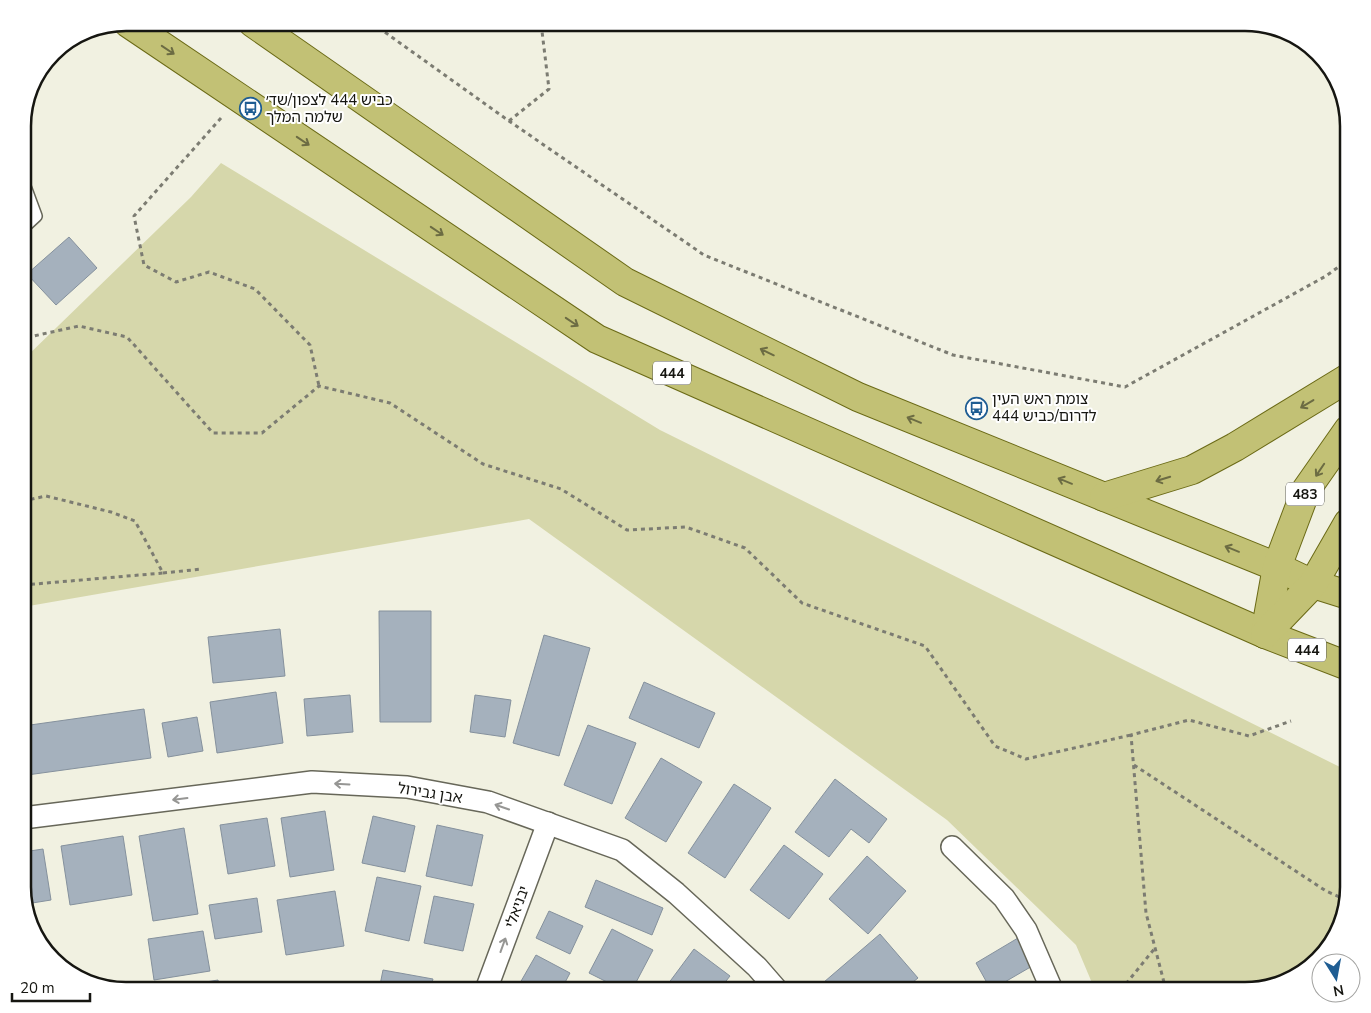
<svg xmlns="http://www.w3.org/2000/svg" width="1371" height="1013" font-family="'Nunito Sans','Noto Sans Hebrew',sans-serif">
<rect width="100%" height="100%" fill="#f1f1e1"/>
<path fill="#d6d7ab" d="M221,163L660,430L1348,771V887L1327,950L1290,980L1245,990H1095L1076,945L947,820L529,519L23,607V360L191,197Z"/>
<g fill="#a5b1bd" stroke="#85919d">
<path d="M69,237L97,268L56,305L27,274Z"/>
<path d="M379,611H431V722H380Z"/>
<path d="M280,629L285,676L213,683L208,637Z"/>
<path d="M544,635L590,648L559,756L513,743Z"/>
<path d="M644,682L715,713L699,748L629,718Z"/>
<path d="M276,692L283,743L217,753L210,702Z"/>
<path d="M350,695L353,732L307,736L304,699Z"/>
<path d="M475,695L511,700L505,737L470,732Z"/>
<path d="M144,709L151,758L27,775L23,726Z"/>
<path d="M197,717L203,751L168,757L162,723Z"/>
<path d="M588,725L636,743L612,804L564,785Z"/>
<path d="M661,758L702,782L666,842L625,818Z"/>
<path d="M835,779L887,819L869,843L851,829L829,857L795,832Z"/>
<path d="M734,784L771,808L725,878L688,853Z"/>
<path d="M325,811L334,870L290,877L281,818Z"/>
<path d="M373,816L415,826L405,872L362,863Z"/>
<path d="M267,818L275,866L228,874L220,825Z"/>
<path d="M437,825L483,835L472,886L426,876Z"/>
<path d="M184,828L198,914L153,921L139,836Z"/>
<path d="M123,836L132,895L70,905L61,846Z"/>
<path d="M784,845L823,874L789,919L750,890Z"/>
<path d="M43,849L51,900L26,904L23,893V852Z"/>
<path d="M867,856L906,891L868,934L829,899Z"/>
<path d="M377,877L421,886L409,941L365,931Z"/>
<path d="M596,880L663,908L652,935L585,907Z"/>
<path d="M335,891L344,946L286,955L277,900Z"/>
<path d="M434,896L474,904L463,951L424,943Z"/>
<path d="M257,898L262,932L215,939L209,905Z"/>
<path d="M549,911L583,926L570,954L536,938Z"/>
<path d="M612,929L653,950L632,990H623L589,973Z"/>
<path d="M203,931L210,971L154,980L148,939Z"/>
<path d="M880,934L918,978L903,990H831L824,982Z"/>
<path d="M1018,938L1034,965L991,990L976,963Z"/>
<path d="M694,949L730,976L719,990H676L668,984Z"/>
<path d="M536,955L570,973L561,990H516Z"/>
<path d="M383,970L433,979L430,990H379Z"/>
<path d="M218,980L220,990H189L188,985Z"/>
<path d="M340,986V990H315Z"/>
</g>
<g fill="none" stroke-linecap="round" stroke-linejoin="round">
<defs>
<path id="service" d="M23,228L36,216L23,181"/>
<g id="minor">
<path d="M23,818L312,782L407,787L488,802L622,850L676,893L757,967L777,990"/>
<path d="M952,847L1004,898L1026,930L1052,990"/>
<path d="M486,990L548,823"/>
</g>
<g id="primary">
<path d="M128,23L597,339L1265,634L1348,666"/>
<path d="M253,23L625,282L858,397L1277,567L1313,584L1348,595"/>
<path d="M1104,497L1192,470L1235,447L1348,378"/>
<path d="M1265,634L1277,567L1306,490L1348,430"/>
<path d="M1265,634L1313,584L1348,523"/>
</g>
</defs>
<use href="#service" stroke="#676759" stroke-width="14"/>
<use href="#minor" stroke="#676759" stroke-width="24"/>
<use href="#primary" stroke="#6b6a16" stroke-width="30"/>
<g stroke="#7c7c72" stroke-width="3" stroke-dasharray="4 4" stroke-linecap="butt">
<path d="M372,23L509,121L704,255L953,355L1125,387L1326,276L1348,260"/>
<path d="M221,118L134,216L144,265L176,282L209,272L255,289L310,345L319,386"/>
<path d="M509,121L549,89L541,23"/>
<path d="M23,345L29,337L79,326L127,337L213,433H262L319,386L390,403L483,464L561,489L627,530L686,527L745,548L802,603L925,646L995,746L1026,759L1131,735"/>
<path d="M163,573L202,569"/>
<path d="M23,585L163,573L135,521L111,512L46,496L23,501"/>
<path d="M1134,765L1326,891L1344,899"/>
<path d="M1121,990L1155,948"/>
<path d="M1166,990L1146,913L1131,735L1189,720L1249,736L1291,721"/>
</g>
<use href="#service" stroke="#fff" stroke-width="11"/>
<use href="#minor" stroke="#fff" stroke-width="21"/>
<use href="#primary" stroke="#c2c175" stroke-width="28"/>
</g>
<defs><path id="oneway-shaft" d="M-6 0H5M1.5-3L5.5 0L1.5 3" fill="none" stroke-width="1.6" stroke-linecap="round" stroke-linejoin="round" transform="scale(1.25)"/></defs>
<g stroke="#6c6c43">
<use href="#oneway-shaft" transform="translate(168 50) rotate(34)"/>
<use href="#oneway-shaft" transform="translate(303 141) rotate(34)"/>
<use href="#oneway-shaft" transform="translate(437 231) rotate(34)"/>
<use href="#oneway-shaft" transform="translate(572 322) rotate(34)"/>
<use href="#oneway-shaft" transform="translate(767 352) rotate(-154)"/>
<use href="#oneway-shaft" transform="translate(1307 404) rotate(149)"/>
<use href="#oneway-shaft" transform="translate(914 420) rotate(-158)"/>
<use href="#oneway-shaft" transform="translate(1320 470) rotate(124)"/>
<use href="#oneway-shaft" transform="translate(1163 479) rotate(163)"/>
<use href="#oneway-shaft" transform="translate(1065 481) rotate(-158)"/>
<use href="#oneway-shaft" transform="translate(1232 549) rotate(-158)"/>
</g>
<g stroke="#969694">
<use href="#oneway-shaft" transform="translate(342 784) rotate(-177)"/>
<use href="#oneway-shaft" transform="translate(180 799) rotate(173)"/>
<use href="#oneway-shaft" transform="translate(502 807) rotate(-161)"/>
<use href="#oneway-shaft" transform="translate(503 945) rotate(-70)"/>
</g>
<defs>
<symbol id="bus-ring" viewBox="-11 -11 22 22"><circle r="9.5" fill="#fff" stroke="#1f5d93" stroke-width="1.5"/><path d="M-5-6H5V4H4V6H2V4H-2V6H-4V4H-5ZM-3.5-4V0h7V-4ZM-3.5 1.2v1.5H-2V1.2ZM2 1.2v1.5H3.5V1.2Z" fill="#1f5d93"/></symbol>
</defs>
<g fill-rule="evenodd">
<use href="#bus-ring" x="238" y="96" width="25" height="25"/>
<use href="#bus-ring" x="964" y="396" width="25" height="25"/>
</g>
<g text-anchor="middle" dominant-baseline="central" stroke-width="4" stroke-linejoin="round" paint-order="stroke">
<g fill="#fff" stroke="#5c5c58" stroke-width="1">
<rect x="653" y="361.5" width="38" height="23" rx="4"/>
<rect x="1286" y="482.5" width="38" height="23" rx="4"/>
<rect x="1288" y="638.5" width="38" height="23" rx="4"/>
</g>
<g font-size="14" font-weight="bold" fill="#161611">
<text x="672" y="373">444</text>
<text x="1305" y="494">483</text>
<text x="1307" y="650">444</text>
</g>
<g font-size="15" fill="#161611" stroke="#fff" text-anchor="start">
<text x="266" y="100">כביש 444 לצפון/שד׳<tspan x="266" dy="17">שלמה המלך</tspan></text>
<text x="992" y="399">צומת ראש העין<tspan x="992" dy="17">לדרום/כביש 444</tspan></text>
</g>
<g font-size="15" fill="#161611" stroke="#fff">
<text transform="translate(430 793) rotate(9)">אבן גבירול</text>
<text transform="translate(517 907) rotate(-70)">יבניאלי</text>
</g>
</g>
<path d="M0 0H1371V1013H0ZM126 31H1245A95 95 0 0 1 1340 126V887A95 95 0 0 1 1245 982H126A95 95 0 0 1 31 887V126A95 95 0 0 1 126 31Z" fill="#fff" fill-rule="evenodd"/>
<path fill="none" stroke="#161611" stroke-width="2.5" d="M126 31H1245A95 95 0 0 1 1340 126V887A95 95 0 0 1 1245 982H126A95 95 0 0 1 31 887V126A95 95 0 0 1 126 31Z"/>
<g transform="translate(1336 978) rotate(169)"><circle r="24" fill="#ffffff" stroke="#a2a2a0"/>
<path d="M0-4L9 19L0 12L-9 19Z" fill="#1f5d93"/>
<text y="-8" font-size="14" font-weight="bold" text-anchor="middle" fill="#161611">N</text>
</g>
<path d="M12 993v8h78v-8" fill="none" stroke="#161611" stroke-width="2.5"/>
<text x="20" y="993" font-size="15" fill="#161611" stroke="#ffffff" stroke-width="4" paint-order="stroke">20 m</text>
</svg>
